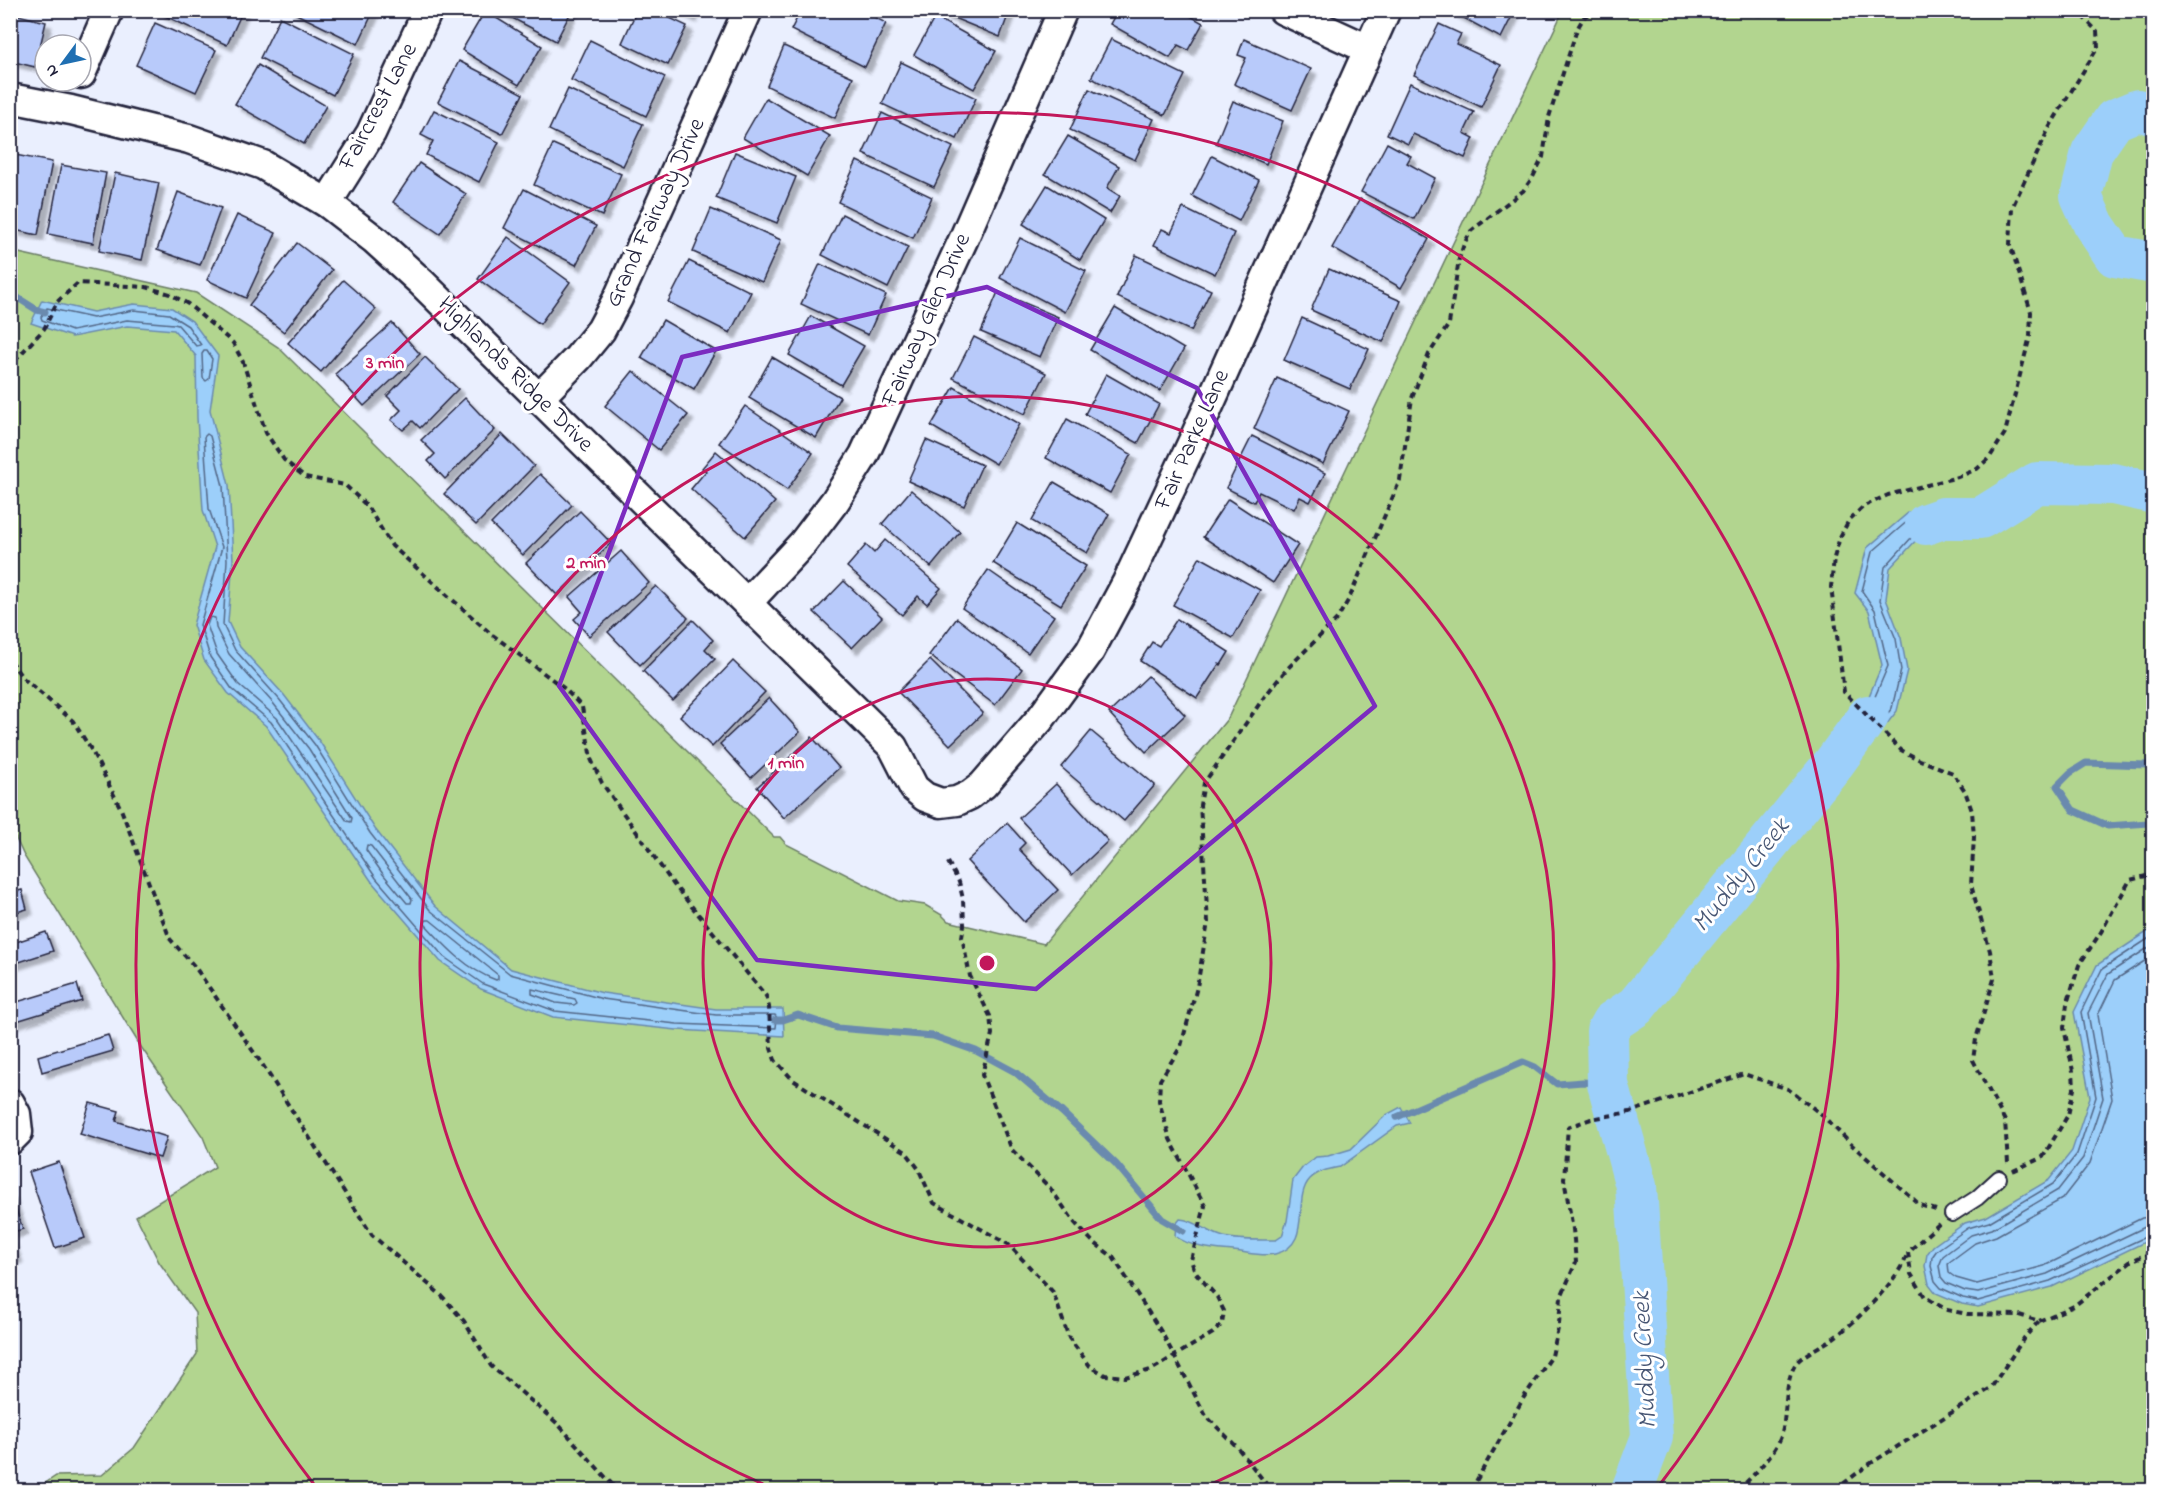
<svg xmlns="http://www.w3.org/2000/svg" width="2164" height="1501" font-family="'Indie Flower',sans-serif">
<defs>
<filter id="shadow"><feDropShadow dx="5.5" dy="5.5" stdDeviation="1.5" flood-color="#0004"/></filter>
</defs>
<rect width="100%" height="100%" fill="#eaeffe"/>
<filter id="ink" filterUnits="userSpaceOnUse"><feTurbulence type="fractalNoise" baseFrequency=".0167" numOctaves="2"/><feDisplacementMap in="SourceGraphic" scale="12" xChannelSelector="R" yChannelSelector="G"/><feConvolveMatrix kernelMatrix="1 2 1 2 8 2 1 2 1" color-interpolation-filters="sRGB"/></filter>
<g filter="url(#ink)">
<path fill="#b2d58f" stroke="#6a7c65" stroke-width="1.5" d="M1563,11H2153V1490H35L56,1476L102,1475L134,1448L197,1354L195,1313L159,1262L136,1216L215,1167L203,1137L141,1047L24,856L11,828L10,251L196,293L278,347L774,837H780L786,844L898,901L925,905L942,915L948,921L1044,944L1228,718Z"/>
<g fill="#9ccffa" stroke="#6b8aae" stroke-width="1.5">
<path d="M42,300L93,312L134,304L172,308L192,321L218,356L210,410L229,485L233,560L228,622L240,647L284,695L320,742L375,829L435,906L511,969L603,993L716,1009H783L784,1036L677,1030L553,1017L481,989L440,961L372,882L266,726L228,693L204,660L193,625L215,547L203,510L197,418L196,356L174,330L127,326L72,337L31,323Z"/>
<path d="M1986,496L1975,537L1923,533L1890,568L1886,599L1901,638L1907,670L1897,711L1846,776L1822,750L1869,696L1882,665L1869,611L1855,593L1867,548L1908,513Z"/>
<path d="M2153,928V1238L2052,1287L1978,1307L1962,1304L1936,1293L1929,1284L1925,1266L1927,1254L1933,1246L1965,1223L1986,1217L2049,1180L2072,1151L2090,1097L2074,1012L2097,965Z"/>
<path d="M1401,1107L1410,1123L1397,1126L1340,1167C1330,1169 1318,1171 1310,1179C1291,1199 1314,1245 1275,1254C1263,1257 1245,1252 1233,1251C1213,1249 1192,1248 1175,1236L1176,1224L1180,1219C1196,1220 1208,1233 1224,1237C1240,1241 1259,1240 1276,1240L1282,1236L1287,1221L1293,1180L1303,1167L1316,1157L1328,1156L1351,1149L1386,1115Z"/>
</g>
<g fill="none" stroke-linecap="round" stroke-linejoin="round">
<g stroke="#536787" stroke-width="1.5">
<path d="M47,308L93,318L134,310L169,314L188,326L201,345L196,346L178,325L174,324L127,320L72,331L42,320L41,317Z"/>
<path d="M204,351H207L212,359L209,379L206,381L203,378L202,354Z"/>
<path d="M207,434L210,436L223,486L227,560L223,625L235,650L279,699L315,745L370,833L430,910L510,974L603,999L716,1015H775L777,1018L776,1028L677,1024L555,1011L483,984L444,957L376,878L271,722L232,689L210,657L200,625L222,547L209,509L204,437Z"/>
<path d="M1973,506L1977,509L1970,530L1921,527L1885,567L1880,600L1896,639L1901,670L1892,708L1848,764L1844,765L1832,752L1831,749L1874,699L1888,666L1875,610L1862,591L1872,552L1910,519Z"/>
<path d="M210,617L215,618L216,628L229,654L273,703L309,749L352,818L351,822L347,821L277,718L238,684L217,654L207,625Z"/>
<path d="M1869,717L1872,719V722L1848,753H1844L1842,748Z"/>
<path d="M367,845L371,846L412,899L411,903H407L383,874L366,850Z"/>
<path d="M426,920H430L498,975V979L496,980C467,970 445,946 425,924Z"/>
<path d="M2154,935L2102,969L2081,1012L2096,1097L2077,1154L2053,1184L1989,1222L1968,1228L1937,1250L1932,1257L1931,1266L1935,1281L1941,1288L1963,1298L1978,1301L2050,1281L2154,1233"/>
<path d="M2154,944L2108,974L2088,1013L2103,1098L2083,1158L2058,1190L1992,1229L1971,1235L1943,1256L1939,1266L1941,1277L1946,1283L1965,1291L1978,1293L2047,1274L2145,1227L2154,1225"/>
<path d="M2154,955L2115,980L2098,1015L2112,1099L2090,1163L2062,1199L1996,1236L1975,1243L1948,1263L1949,1273L1956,1278L1977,1284L2044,1266L2142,1218L2154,1216"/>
<path d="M532,989L575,999L577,1003L574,1005L556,1003L532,994Z"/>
</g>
<g stroke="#6b8aae" stroke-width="7">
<path d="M10,293L37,310L45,312"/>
<path d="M2154,513L2151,528L2154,534"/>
<path d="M2154,758L2147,765L2086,763L2070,773L2057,786L2073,810L2108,826L2148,823L2154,821"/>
<path d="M775,1020H783L798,1015L837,1028L933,1036L976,1051L1015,1072L1062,1112L1116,1164L1162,1219L1183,1231"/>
<path d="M1397,1117L1523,1062L1535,1067L1557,1084L1583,1082L1608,1084"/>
</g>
<g stroke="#9ccffa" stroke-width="42">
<path d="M2154,115L2138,110L2114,120L2092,152L2081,196L2094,225L2115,256L2154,263"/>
<path d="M1926,524L1943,518H1981L2037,483L2113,484L2154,493"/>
<path d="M1632,1490L1652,1437L1636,1186L1608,1084L1607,1031L1612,1022L1636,1006L1834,763L1868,716"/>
</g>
</g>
<g fill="#b8cafa" stroke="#22223b" stroke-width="1.5" filter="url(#shadow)">
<path d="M160,10H243L227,45L159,13Z"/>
<path d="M288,10H374L358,44Z"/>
<path d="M497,10H572L556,41Z"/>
<path d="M637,10H653L687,26L668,65L622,43Z"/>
<path d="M677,10H694L691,17Z"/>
<path d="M801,10H860L886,23L865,67L791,30Z"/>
<path d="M945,10H1010L1000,37L944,14Z"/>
<path d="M1118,10H1180L1203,23L1188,50L1178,45L1170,58L1110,24Z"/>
<path d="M1449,10H1515L1501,38Z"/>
<path d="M485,11L542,46L519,85L462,50Z"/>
<path d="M10,13L46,22L35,67L10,61Z"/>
<path d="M280,17L354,54L333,95L260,58Z"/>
<path d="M935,17L996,51L974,89L914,55Z"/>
<path d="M155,23L216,50L196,92L136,65Z"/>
<path d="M1439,24L1461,34L1456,44L1501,65L1481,107L1414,75Z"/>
<path d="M1111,39L1185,75L1165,115L1091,78Z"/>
<path d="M1244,39L1311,69L1292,110L1234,84L1246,58L1238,55Z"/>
<path d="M590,40L665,77L646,116L571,80Z"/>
<path d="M784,46L853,77L835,118L767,86Z"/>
<path d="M459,61L523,94L502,134L438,102Z"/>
<path d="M901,62L976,98L957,139L882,104Z"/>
<path d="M258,65L326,106L304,144L235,104Z"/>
<path d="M1410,83L1474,112L1464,133L1474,138L1465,158L1413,134L1408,144L1387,134Z"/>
<path d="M568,89L643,124L623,166L549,130Z"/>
<path d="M1089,89L1154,119L1135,160L1070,130Z"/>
<path d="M766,98L830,136L807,176L743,138Z"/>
<path d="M1233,101L1283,121L1266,164L1216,143Z"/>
<path d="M434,110L499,142L479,182L426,155L433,141L421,135Z"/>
<path d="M882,113L953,147L934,187L863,154Z"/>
<path d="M1068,136L1119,166L1107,188L1120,196L1110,213L1045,174Z"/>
<path d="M1387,143L1411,156L1407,163L1435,178L1414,219L1361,192Z"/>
<path d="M553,144L621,174L602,216L534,185Z"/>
<path d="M735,152L796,177L777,223L716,198Z"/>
<path d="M10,154L52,162L38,235L14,230L16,220L10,219Z"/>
<path d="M1212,156L1259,180L1239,221L1192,196Z"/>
<path d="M857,161L932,197L913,238L838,202Z"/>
<path d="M419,163L466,194L440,234L393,202Z"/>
<path d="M61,165L106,173L93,243L48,234Z"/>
<path d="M115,173L159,183L142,260L99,251Z"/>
<path d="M1047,185L1104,220L1080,260L1023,224Z"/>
<path d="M524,189L596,226L576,265L504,228Z"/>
<path d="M178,192L221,208L200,265L157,250Z"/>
<path d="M1360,199L1429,239L1401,288L1332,248Z"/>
<path d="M1183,208L1234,233L1215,274L1154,245L1162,229L1171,233Z"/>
<path d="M711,209L781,240L762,282L693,252Z"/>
<path d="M842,214L908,247L888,288L822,255Z"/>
<path d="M237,215L276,233L246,298L207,280Z"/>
<path d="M508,237L570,282L540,324L478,279Z"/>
<path d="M1020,238L1086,271L1065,312L1000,278Z"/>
<path d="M297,243L332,270L284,332L249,305Z"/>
<path d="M1136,255L1211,290L1191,331L1117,297Z"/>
<path d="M689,261L751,292L730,333L668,302Z"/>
<path d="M820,264L886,295L868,335L801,304Z"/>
<path d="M1329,269L1401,301L1383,342L1311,310Z"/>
<path d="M343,280L376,309L321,372L288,343Z"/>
<path d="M998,292L1058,317L1040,357L981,332Z"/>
<path d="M1115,308L1184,349L1160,391L1090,350Z"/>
<path d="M811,316L864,346L841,385L789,355Z"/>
<path d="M1302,318L1369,349L1350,389L1284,360Z"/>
<path d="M663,320L716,351L694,389L641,358Z"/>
<path d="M392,323L420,354L364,406L335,374Z"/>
<path d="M974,337L1046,373L1025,414L953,378Z"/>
<path d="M425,357L458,389L420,428L413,421L403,430L391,420L401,410L387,396Z"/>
<path d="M772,357L840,397L816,438L749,398Z"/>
<path d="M633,371L688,415L659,450L605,406Z"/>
<path d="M1106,374L1159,404L1138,443L1085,414Z"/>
<path d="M1277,378L1349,411L1323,464L1254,429Z"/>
<path d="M954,387L1019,424L996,464L931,426Z"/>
<path d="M465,398L495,430L445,479L428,461L435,454L421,440Z"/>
<path d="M745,406L813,453L787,490L719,443Z"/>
<path d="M1067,419L1131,454L1110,493L1046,458Z"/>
<path d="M502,434L534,466L476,525L444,494Z"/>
<path d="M1252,436L1325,473L1310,502L1300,497L1294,509L1259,492L1254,502L1226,488Z"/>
<path d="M926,440L982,465L964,506L908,481Z"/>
<path d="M716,451L775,502L745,537L691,489L706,471L702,468Z"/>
<path d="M540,474L572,505L523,555L491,524Z"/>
<path d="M1054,482L1109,514L1087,553L1032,521Z"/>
<path d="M911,490L960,532L931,567L882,524Z"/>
<path d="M1228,499L1298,545L1273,583L1203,537Z"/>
<path d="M580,511L611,543L557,595L526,563Z"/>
<path d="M1017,523L1086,566L1061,605L993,563Z"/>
<path d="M885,540L941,588L927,604L918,596L902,615L847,567L866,545L874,553Z"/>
<path d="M621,551L649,583L589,636L574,619L582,612L569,597Z"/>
<path d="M1200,557L1260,590L1233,638L1173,605Z"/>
<path d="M988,570L1054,616L1028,653L962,608Z"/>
<path d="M844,581L882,617L852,648L814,612Z"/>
<path d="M656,586L688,618L640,665L608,632Z"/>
<path d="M957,618L1022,669L995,705L929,655Z"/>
<path d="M1177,619L1229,652L1221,665L1219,664L1197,698L1140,661L1152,642L1159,646Z"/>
<path d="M693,620L713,640L705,649L715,659L673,701L643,671Z"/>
<path d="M930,660L983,713L950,745L898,692Z"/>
<path d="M733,661L765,692L712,747L680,716Z"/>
<path d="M1148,676L1185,715L1146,752L1109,713Z"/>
<path d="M769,698L800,732L751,778L720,744Z"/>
<path d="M1091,731L1155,785L1124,821L1061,767Z"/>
<path d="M812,737L839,768L784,818L757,787Z"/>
<path d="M1056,784L1108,841L1072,875L1019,818Z"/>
<path d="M1007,823L1025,843L1019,849L1058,890L1024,922L967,861Z"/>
<path d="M22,890L27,909L10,914V893Z"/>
<path d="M46,932L53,951L10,965V944Z"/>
<path d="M77,984L82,1001L10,1023V1004Z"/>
<path d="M108,1035L113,1051L42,1072L38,1056Z"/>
<path d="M90,1103L119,1111L116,1121L167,1137L160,1158L80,1134Z"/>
<path d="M59,1162L85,1238L55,1248L29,1172Z"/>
<path d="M10,1193L23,1229L10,1233Z"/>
<path d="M10,1237L17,1257L10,1259Z"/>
</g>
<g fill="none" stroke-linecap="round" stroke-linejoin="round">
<defs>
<path id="lane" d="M1952,1214L1977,1198L1999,1178"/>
<g id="street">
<path d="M1283,10L1368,49"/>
<path d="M81,74L109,10"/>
<path d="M10,98L71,110L189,139L263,165L327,203L375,240L421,282L893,747L914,788L925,797L941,803L957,801L970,795L983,785L1041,718L1090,651L1127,582L1194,439L1386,10"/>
<path d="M327,203L371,133L428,10"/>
<path d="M538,399L578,358L601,330L618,298L748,10"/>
<path d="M747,603L803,543L835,501L864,455L964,238L1063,10"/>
<path d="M10,1103L16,1114L18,1132L10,1140"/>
</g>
</defs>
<use href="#lane" stroke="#22223b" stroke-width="18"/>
<use href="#street" stroke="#22223b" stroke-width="33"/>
<g stroke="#22223b" stroke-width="4" stroke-dasharray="6 4.5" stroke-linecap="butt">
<path d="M1682,10L1762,15L1792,10"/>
<path d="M10,353L18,357"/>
<path d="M10,370L18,357L44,329L57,302L78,283L146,287L170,294L188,304L233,343L243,362L266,433L284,460L305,477L345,485L367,506L392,546L490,633L565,689L582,707L591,759L602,783L674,885L766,996L769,1007L771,1048L775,1060L793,1080L906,1152L918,1168L934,1203L1008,1244L1053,1292L1069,1338L1090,1366L1105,1375L1125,1377L1151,1370L1213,1333L1222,1324L1224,1311L1217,1297L1195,1272L1191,1260L1205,1206L1170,1139L1159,1101L1160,1080L1181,1046L1197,987L1208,922L1200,805L1204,783L1265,696L1286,670L1337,619L1349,599L1400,480L1412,398L1429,354L1449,324L1459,259L1464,244L1471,231L1523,191L1533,177L1543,157L1549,117L1577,29L1584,17L1595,10"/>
<path d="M10,661L23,678L73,721L92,751L121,809L170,939L195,967L264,1067L372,1235L442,1296L464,1321L491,1366L558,1424L617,1490"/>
<path d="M948,862L959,882L963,899L964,925L962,937L970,976L990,1016L992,1034L982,1075L1012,1150L1050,1188L1075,1223L1092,1241L1113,1257L1162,1333L1206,1416L1237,1447L1271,1490"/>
<path d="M2008,1163L2005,1121L1973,1060L1976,1039L1994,979L1990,951L1971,885L1974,837L1972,811L1965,791L1953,773L1920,760L1901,750L1844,692L1831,587L1834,558L1840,537L1849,520L1864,506L1888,495L1958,477L1977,469L1990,457L2005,433L2030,336L2031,312L2010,244L2012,208L2049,128L2098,47L2097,31L2076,10"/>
<path d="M2013,1171L2043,1157L2068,1115L2074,1089L2073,1071L2064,1028L2067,1004L2079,965L2101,932L2130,880L2154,874"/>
<path d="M1939,1224L1908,1252L1911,1274L1925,1297L1947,1310L1967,1314L2019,1315L2039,1321L2074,1306L2131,1261L2154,1251"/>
<path d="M1471,1490L1524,1397L1552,1356L1559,1324L1561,1297L1576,1262L1573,1229L1564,1179L1568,1127L1591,1119L1630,1112L1744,1074L1788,1089L1821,1114L1852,1145L1920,1205L1936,1210"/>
<path d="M1738,1490C1752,1477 1778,1451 1782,1433C1787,1413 1784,1379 1797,1362C1804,1354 1823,1345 1832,1339C1854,1324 1900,1279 1907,1254"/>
<path d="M1835,1490L1868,1465L1991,1388L2024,1338L2039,1321"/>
</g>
<use href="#lane" stroke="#fff" stroke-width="14"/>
<use href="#street" stroke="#fff" stroke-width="28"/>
</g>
</g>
<path fill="none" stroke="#7b2cbf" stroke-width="4.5" stroke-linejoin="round" d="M987,287L1197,388L1375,706L1036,989L757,960L559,686L682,357Z"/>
<g fill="none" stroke="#c2185b" stroke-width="3">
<circle cx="987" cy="963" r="284"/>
<path d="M775 1489A567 567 0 1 1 1199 1489"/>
<path d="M316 1487A851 851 0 1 1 1658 1487"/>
</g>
<g text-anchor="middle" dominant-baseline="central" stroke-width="6" stroke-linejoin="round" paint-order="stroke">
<g font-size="24" fill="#22223b" stroke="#fff">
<text transform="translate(379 107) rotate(-62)">Faircrest Lane</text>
<text transform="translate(656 213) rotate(-65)">Grand Fairway Drive</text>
<text transform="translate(927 320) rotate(-66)">Fairway Glen Drive</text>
<text transform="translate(515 375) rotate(45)">Highlands Ridge Drive</text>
<text transform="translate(1193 440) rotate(-66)">Fair Parke Lane</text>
</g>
<g font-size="26" font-style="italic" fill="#475674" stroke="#fff">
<text transform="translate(1742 876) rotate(-51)">Muddy Creek</text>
<text transform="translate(1646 1360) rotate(-93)">Muddy Creek</text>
</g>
</g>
<circle cx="987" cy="963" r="9" fill="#c2185b" stroke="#fff" stroke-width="3"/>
<g font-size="18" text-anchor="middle" font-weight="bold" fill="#c2185b" stroke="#fff" stroke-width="6" stroke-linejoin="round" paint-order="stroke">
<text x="385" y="368">3 min</text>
<text x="586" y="568">2 min</text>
<text x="786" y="768">1 min</text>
</g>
<rect width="2164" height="1501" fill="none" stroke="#fff" stroke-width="36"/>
<rect x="18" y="18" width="2128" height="1465" fill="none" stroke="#22223b" stroke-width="2" filter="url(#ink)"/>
<g transform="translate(63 63) rotate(237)"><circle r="28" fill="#ffffff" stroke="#a7a7b1" stroke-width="1.5"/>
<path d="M0-4.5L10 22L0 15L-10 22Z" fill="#1f6fb2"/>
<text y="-9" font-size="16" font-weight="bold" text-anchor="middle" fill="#22223b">N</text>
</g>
</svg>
